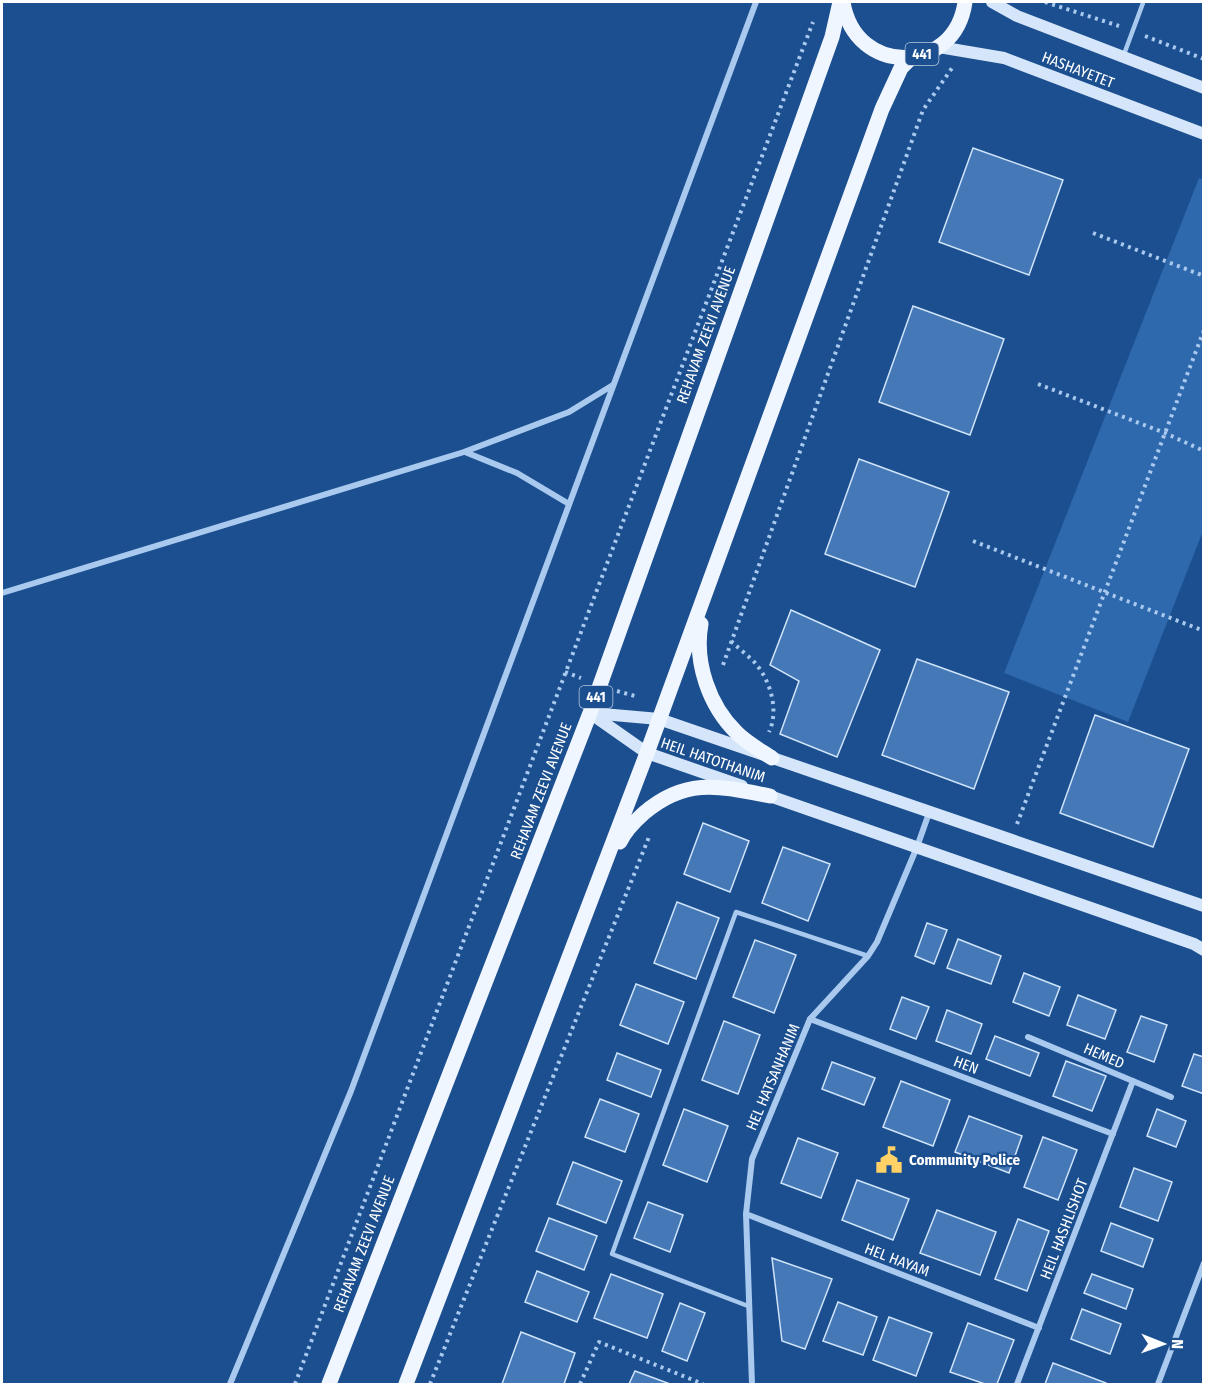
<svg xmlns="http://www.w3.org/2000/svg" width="1205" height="1386" font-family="'Fira Sans Condensed',sans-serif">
<rect width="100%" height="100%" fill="#1b4f8f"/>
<path fill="#2e69ad" d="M1199,178L1204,180L1203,531L1128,722L1004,673Z"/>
<g fill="#4478b7" stroke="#cfe3fa" stroke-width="1.5">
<path d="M973,148L1063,180L1029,275L939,242Z"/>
<path d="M913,306L1004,339L970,435L879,402Z"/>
<path d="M859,459L949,492L915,587L825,554Z"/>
<path d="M791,610L880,650L837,757L780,734L799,681L770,665Z"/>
<path d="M917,659L1009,692L974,789L882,755Z"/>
<path d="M1095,715L1189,749L1153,847L1060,813Z"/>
<path d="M703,823L749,841L730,892L684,874Z"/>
<path d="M783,847L830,864L808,921L762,903Z"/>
<path d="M677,902L719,918L696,979L654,963Z"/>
<path d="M927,923L947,930L934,964L915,956Z"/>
<path d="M958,939L1001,956L991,984L947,968Z"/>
<path d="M755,940L796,955L774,1013L733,997Z"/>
<path d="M1024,973L1060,987L1049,1016L1013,1002Z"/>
<path d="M636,984L684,1002L668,1044L620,1025Z"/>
<path d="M1078,995L1116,1010L1105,1039L1067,1025Z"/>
<path d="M902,997L929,1007L916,1039L890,1029Z"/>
<path d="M947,1010L982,1024L971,1054L936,1041Z"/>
<path d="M1141,1016L1167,1025L1154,1062L1127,1052Z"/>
<path d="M724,1021L760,1035L738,1094L702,1080Z"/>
<path d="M995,1036L1039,1053L1030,1076L986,1059Z"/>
<path d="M617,1053L661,1070L651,1097L607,1080Z"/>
<path d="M1194,1054L1204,1057V1094L1182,1086Z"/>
<path d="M1066,1061L1106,1076L1092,1111L1053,1096Z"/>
<path d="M832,1062L875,1078L864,1105L822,1089Z"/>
<path d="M901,1081L950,1100L933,1146L883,1127Z"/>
<path d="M600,1099L639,1114L625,1152L585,1137Z"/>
<path d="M684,1109L728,1126L707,1182L663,1165Z"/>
<path d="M1157,1109L1186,1121L1176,1147L1147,1136Z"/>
<path d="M969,1116L1022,1136L1009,1173L955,1152Z"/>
<path d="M1043,1137L1077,1150L1058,1200L1024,1187Z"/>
<path d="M798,1138L838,1153L821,1198L781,1183Z"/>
<path d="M573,1162L622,1181L606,1223L557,1204Z"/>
<path d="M1134,1168L1172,1182L1158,1221L1120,1207Z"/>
<path d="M857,1180L909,1199L893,1240L842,1220Z"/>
<path d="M648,1202L683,1215L670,1252L634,1238Z"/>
<path d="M937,1210L996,1232L980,1275L920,1253Z"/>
<path d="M549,1218L597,1236L584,1270L536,1251Z"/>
<path d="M1018,1219L1049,1231L1027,1291L995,1279Z"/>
<path d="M1111,1223L1153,1239L1143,1267L1101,1251Z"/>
<path d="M772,1258L832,1279L805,1349L782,1341Z"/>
<path d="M537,1271L589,1292L577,1322L525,1302Z"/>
<path d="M611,1274L663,1294L647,1338L594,1318Z"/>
<path d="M1092,1274L1133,1289L1126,1309L1084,1293Z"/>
<path d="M838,1302L877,1317L863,1355L823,1341Z"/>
<path d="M680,1303L705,1313L687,1361L662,1351Z"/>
<path d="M1082,1309L1121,1324L1110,1354L1071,1339Z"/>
<path d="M889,1317L932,1333L916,1376L873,1360Z"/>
<path d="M968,1323L1014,1340L997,1384H985L950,1372Z"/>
<path d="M521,1332L575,1353L564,1384H502Z"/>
<path d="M1053,1363L1106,1383V1384H1045Z"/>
<path d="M635,1371L670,1384H629Z"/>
</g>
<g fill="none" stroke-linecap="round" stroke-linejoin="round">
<g stroke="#a9c9ee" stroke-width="4" stroke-dasharray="3 4.5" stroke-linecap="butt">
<path d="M1045,2L1119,26"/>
<path d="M1145,36L1204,59"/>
<path d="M1093,233L1204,276"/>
<path d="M1038,384L1165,433L1204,451"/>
<path d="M973,541L1204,631"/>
<path d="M731,641C739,649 749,656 756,664C771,682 779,711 769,732"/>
<path d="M723,665L923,110L952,68"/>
<path d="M565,672L581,678"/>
<path d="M617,691L635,696"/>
<path d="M1017,824L1204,330"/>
<path d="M295,1384L813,22"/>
<path d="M430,1384L649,837"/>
<path d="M580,1384L599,1342L703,1384"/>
</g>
<g stroke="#a9c9ee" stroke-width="4.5">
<path d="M1123,57L1143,3"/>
<path d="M748,1306L612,1254L736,912L868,956"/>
</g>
<g stroke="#a9c9ee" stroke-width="6">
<path d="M465,452L517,473L569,504"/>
<path d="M2,593L464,452L569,412L613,385"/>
<path d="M810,1019L1113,1134"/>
<path d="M1028,1037L1171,1097"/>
<path d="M746,1214L1039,1328"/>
<path d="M230,1384L351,1091L756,2"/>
<path d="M752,1384L746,1214L752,1159L810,1019L868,956L877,942L917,847L929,813"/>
<path d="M1017,1384L1133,1081"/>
<path d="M1158,1384L1204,1263"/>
</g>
<g stroke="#d6e6fa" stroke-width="12">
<path d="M992,2L1017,16L1204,88"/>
<path d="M939,47L1004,58L1204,134"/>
<path d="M590,713L647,753L742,786"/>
<path d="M591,713L659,719L1204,906"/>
<path d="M761,793L1194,944L1204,950"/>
</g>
<g stroke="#f0f6ff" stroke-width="15">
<path d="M843,2C855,77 955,75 965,2"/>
<path d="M701,624C694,662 709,706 737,733C747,743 760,750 772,758"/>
<path d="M620,842C625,831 635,821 644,813C686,777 720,786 770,796"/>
<path d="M329,1384L590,713L832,37L840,2"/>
<path d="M406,1384L647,753L882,109L901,68L912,57"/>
</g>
</g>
<defs>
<symbol id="civic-bare" viewBox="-9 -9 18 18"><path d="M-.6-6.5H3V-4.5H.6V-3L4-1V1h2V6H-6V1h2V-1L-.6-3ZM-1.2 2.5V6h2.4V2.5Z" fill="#ffd166" stroke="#1b4f8f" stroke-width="2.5" paint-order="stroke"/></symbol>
</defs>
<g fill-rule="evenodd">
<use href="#civic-bare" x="870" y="1141" width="38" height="38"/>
</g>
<g text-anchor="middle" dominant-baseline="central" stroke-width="4.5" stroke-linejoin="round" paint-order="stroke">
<g fill="#1b4f8f" stroke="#bbcadd" stroke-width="1.5">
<rect x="905.5" y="43" width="33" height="22" rx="4.5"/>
<rect x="579.5" y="686" width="33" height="22" rx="4.5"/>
</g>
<g font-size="14" font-weight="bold" fill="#fff">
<text x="922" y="54">441</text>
<text x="596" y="697">441</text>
</g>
<g font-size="15" fill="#fff" stroke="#1b4f8f">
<text transform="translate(1078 70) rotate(21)">HASHAYETET</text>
<text transform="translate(706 335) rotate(-70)">REHAVAM ZEEVI AVENUE</text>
<text transform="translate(713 760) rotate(19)">HEIL HATOTHANIM</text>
<text transform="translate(541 791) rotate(-69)">REHAVAM ZEEVI AVENUE</text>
<text transform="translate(1104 1056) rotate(23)">HEMED</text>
<text transform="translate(966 1065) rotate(21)">HEN</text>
<text transform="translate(773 1077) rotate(-67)">HEL HATSANHANIM</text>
<text transform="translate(1064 1229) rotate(-69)">HEIL HASHLISHOT</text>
<text transform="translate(364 1244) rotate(-69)">REHAVAM ZEEVI AVENUE</text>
<text transform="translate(897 1260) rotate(21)">HEL HAYAM</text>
</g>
<g font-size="15" font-weight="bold" fill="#fff" stroke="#1b4f8f" text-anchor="start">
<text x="909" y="1160">Community Police</text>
</g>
</g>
<rect width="1205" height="1386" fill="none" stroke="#ffffff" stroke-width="6"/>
<g transform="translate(1163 1344) rotate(91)" stroke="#1b4f8f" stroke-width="4.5" paint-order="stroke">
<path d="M0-4.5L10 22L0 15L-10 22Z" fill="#ffffff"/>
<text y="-9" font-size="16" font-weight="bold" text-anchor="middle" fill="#ffffff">N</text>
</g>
</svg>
